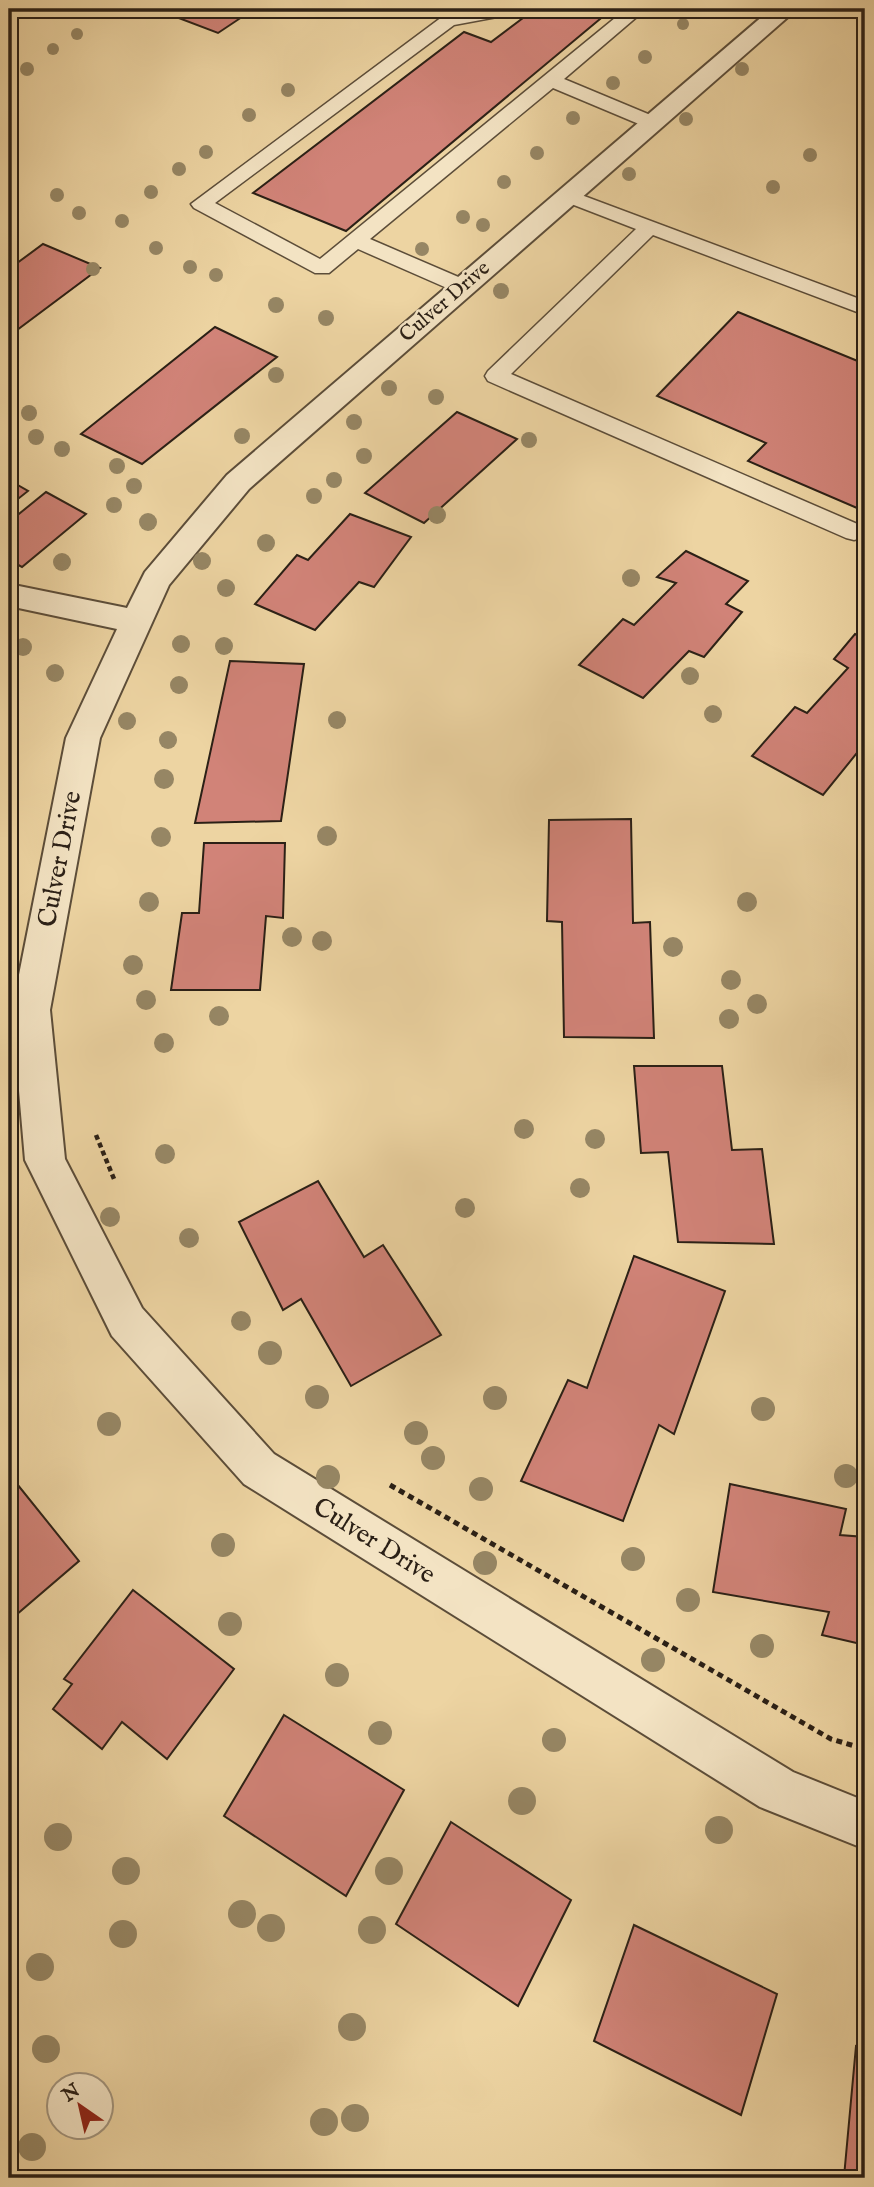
<svg xmlns="http://www.w3.org/2000/svg" width="874" height="2187" font-family="'IM FELL English',serif">
<rect width="100%" height="100%" fill="#edd4a2"/>
<filter id="stains"><feTurbulence type="fractalNoise" baseFrequency=".00286" numOctaves="4"/><feColorMatrix values="0 0 0 0 .2 0 0 0 0 .09 0 0 0 0 .02 0 0 0 .5 -.17"/></filter>
<radialGradient id="worn" r=".72"><stop offset=".6" stop-color="#630" stop-opacity="0"/><stop offset="1" stop-color="#630" stop-opacity=".3"/></radialGradient>
<g fill="#d18378" stroke="#2b2016" stroke-width="2">
<path d="M155,9H254L218,33Z"/>
<path d="M535,9H612L346,231L253,193L464,32L491,42Z"/>
<path d="M43,244L100,268L9,336V269Z"/>
<path d="M738,312L865,364V498L857,508L748,461L766,443L657,396Z"/>
<path d="M215,327L277,357L142,464L81,434Z"/>
<path d="M457,412L517,439L424,523L365,493Z"/>
<path d="M9,480L28,491L9,506Z"/>
<path d="M46,492L86,514L22,567L9,560V522Z"/>
<path d="M350,514L411,537L374,587L359,582L315,630L255,604L297,555L308,560Z"/>
<path d="M686,551L748,581L726,604L742,612L704,657L689,651L643,698L579,665L623,619L634,625L676,583L657,577Z"/>
<path d="M855,634L865,639V743L823,795L752,756L795,707L807,713L848,668L834,659Z"/>
<path d="M230,661L304,664L281,821L195,823Z"/>
<path d="M631,819L633,923L650,922L654,1038L564,1037L562,922L547,921L549,820Z"/>
<path d="M204,843H285L283,918L266,916L260,990H171L182,913H199Z"/>
<path d="M634,1066H722L732,1150L762,1149L774,1244L678,1242L668,1152L641,1153Z"/>
<path d="M318,1181L364,1257L383,1245L441,1335L351,1386L301,1299L283,1310L239,1222Z"/>
<path d="M634,1256L725,1291L674,1434L659,1425L623,1521L521,1481L568,1380L587,1388Z"/>
<path d="M9,1474L79,1561L9,1621Z"/>
<path d="M730,1484L846,1509L840,1535L865,1537V1645L822,1635L829,1612L713,1592Z"/>
<path d="M133,1590L234,1669L167,1759L122,1722L102,1749L53,1709L72,1684L64,1679Z"/>
<path d="M284,1715L404,1790L346,1896L224,1816Z"/>
<path d="M451,1822L571,1900L518,2006L396,1924Z"/>
<path d="M634,1925L777,1994L741,2115L594,2041Z"/>
<path d="M856,2046L865,2049V2178L844,2177Z"/>
</g>
<g fill="none" stroke-linecap="round" stroke-linejoin="round">
<defs>
<g id="service">
<path d="M484,9H506L497,17L454,25L215,203L320,259L626,9H646L564,79L660,119L663,123L660,127H646L553,88L370,239L470,282L474,287L470,292H456L358,249L329,273H315L194,208L191,204L442,17Z"/>
<path d="M568,190L865,301V315L653,235L511,374L862,526L865,531L862,538L854,540L846,538L488,381L485,376L488,371L636,229L561,200L558,196L561,192Z"/>
</g>
<path id="minor" d="M771,9H797L249,489L169,585L100,738L50,1010L65,1159L142,1308L274,1454L793,1772L865,1801V1849L760,1807L244,1484L112,1336L31,1172L25,1160L12,1010L66,738L117,629L9,606V584L127,608L145,572L227,475Z"/>
</defs>
<use href="#service" stroke="#5c4d39" stroke-width="3"/>
<use href="#minor" stroke="#5c4d39" stroke-width="4"/>
<path stroke="#2b2016" stroke-width="4.5" stroke-dasharray="5 3.5" stroke-linecap="butt" d="M96,1135L114,1179"/>
<path stroke="#2b2016" stroke-width="5" stroke-dasharray="6 4.5" stroke-linecap="butt" d="M390,1485L831,1739L865,1749"/>
<use href="#service" fill="#f3e3c3" fill-rule="evenodd"/>
<use href="#minor" fill="#f3e3c3" fill-rule="evenodd"/>
</g>
<g fill="#968664">
<circle cx="683" cy="24" r="6"/>
<circle cx="77" cy="34" r="6"/>
<circle cx="53" cy="49" r="6"/>
<circle cx="645" cy="57" r="7"/>
<circle cx="27" cy="69" r="7"/>
<circle cx="742" cy="69" r="7"/>
<circle cx="613" cy="83" r="7"/>
<circle cx="288" cy="90" r="7"/>
<circle cx="249" cy="115" r="7"/>
<circle cx="573" cy="118" r="7"/>
<circle cx="686" cy="119" r="7"/>
<circle cx="206" cy="152" r="7"/>
<circle cx="537" cy="153" r="7"/>
<circle cx="810" cy="155" r="7"/>
<circle cx="179" cy="169" r="7"/>
<circle cx="629" cy="174" r="7"/>
<circle cx="504" cy="182" r="7"/>
<circle cx="773" cy="187" r="7"/>
<circle cx="151" cy="192" r="7"/>
<circle cx="57" cy="195" r="7"/>
<circle cx="79" cy="213" r="7"/>
<circle cx="463" cy="217" r="7"/>
<circle cx="122" cy="221" r="7"/>
<circle cx="483" cy="225" r="7"/>
<circle cx="156" cy="248" r="7"/>
<circle cx="422" cy="249" r="7"/>
<circle cx="190" cy="267" r="7"/>
<circle cx="93" cy="269" r="7"/>
<circle cx="216" cy="275" r="7"/>
<circle cx="501" cy="291" r="8"/>
<circle cx="276" cy="305" r="8"/>
<circle cx="326" cy="318" r="8"/>
<circle cx="276" cy="375" r="8"/>
<circle cx="389" cy="388" r="8"/>
<circle cx="436" cy="397" r="8"/>
<circle cx="29" cy="413" r="8"/>
<circle cx="354" cy="422" r="8"/>
<circle cx="242" cy="436" r="8"/>
<circle cx="36" cy="437" r="8"/>
<circle cx="529" cy="440" r="8"/>
<circle cx="62" cy="449" r="8"/>
<circle cx="364" cy="456" r="8"/>
<circle cx="117" cy="466" r="8"/>
<circle cx="334" cy="480" r="8"/>
<circle cx="134" cy="486" r="8"/>
<circle cx="314" cy="496" r="8"/>
<circle cx="114" cy="505" r="8"/>
<circle cx="437" cy="515" r="9"/>
<circle cx="148" cy="522" r="9"/>
<circle cx="266" cy="543" r="9"/>
<circle cx="202" cy="561" r="9"/>
<circle cx="62" cy="562" r="9"/>
<circle cx="631" cy="578" r="9"/>
<circle cx="226" cy="588" r="9"/>
<circle cx="181" cy="644" r="9"/>
<circle cx="224" cy="646" r="9"/>
<circle cx="23" cy="647" r="9"/>
<circle cx="55" cy="673" r="9"/>
<circle cx="690" cy="676" r="9"/>
<circle cx="179" cy="685" r="9"/>
<circle cx="713" cy="714" r="9"/>
<circle cx="337" cy="720" r="9"/>
<circle cx="127" cy="721" r="9"/>
<circle cx="168" cy="740" r="9"/>
<circle cx="164" cy="779" r="10"/>
<circle cx="327" cy="836" r="10"/>
<circle cx="161" cy="837" r="10"/>
<circle cx="149" cy="902" r="10"/>
<circle cx="747" cy="902" r="10"/>
<circle cx="292" cy="937" r="10"/>
<circle cx="322" cy="941" r="10"/>
<circle cx="673" cy="947" r="10"/>
<circle cx="133" cy="965" r="10"/>
<circle cx="731" cy="980" r="10"/>
<circle cx="146" cy="1000" r="10"/>
<circle cx="757" cy="1004" r="10"/>
<circle cx="219" cy="1016" r="10"/>
<circle cx="729" cy="1019" r="10"/>
<circle cx="164" cy="1043" r="10"/>
<circle cx="524" cy="1129" r="10"/>
<circle cx="595" cy="1139" r="10"/>
<circle cx="165" cy="1154" r="10"/>
<circle cx="580" cy="1188" r="10"/>
<circle cx="465" cy="1208" r="10"/>
<circle cx="110" cy="1217" r="10"/>
<circle cx="189" cy="1238" r="10"/>
<circle cx="241" cy="1321" r="10"/>
<circle cx="270" cy="1353" r="12"/>
<circle cx="317" cy="1397" r="12"/>
<circle cx="495" cy="1398" r="12"/>
<circle cx="763" cy="1409" r="12"/>
<circle cx="109" cy="1424" r="12"/>
<circle cx="416" cy="1433" r="12"/>
<circle cx="433" cy="1458" r="12"/>
<circle cx="846" cy="1476" r="12"/>
<circle cx="328" cy="1477" r="12"/>
<circle cx="481" cy="1489" r="12"/>
<circle cx="223" cy="1545" r="12"/>
<circle cx="633" cy="1559" r="12"/>
<circle cx="485" cy="1563" r="12"/>
<circle cx="688" cy="1600" r="12"/>
<circle cx="230" cy="1624" r="12"/>
<circle cx="762" cy="1646" r="12"/>
<circle cx="653" cy="1660" r="12"/>
<circle cx="337" cy="1675" r="12"/>
<circle cx="380" cy="1733" r="12"/>
<circle cx="554" cy="1740" r="12"/>
<circle cx="522" cy="1801" r="14"/>
<circle cx="719" cy="1830" r="14"/>
<circle cx="58" cy="1837" r="14"/>
<circle cx="126" cy="1871" r="14"/>
<circle cx="389" cy="1871" r="14"/>
<circle cx="242" cy="1914" r="14"/>
<circle cx="271" cy="1928" r="14"/>
<circle cx="372" cy="1930" r="14"/>
<circle cx="123" cy="1934" r="14"/>
<circle cx="40" cy="1967" r="14"/>
<circle cx="352" cy="2027" r="14"/>
<circle cx="46" cy="2049" r="14"/>
<circle cx="355" cy="2118" r="14"/>
<circle cx="324" cy="2122" r="14"/>
<circle cx="32" cy="2147" r="14"/>
</g>
<g text-anchor="middle" dominant-baseline="central" stroke-width="5" stroke-linejoin="round" paint-order="stroke">
<g font-size="21" fill="#2b2016" stroke="#f3e3c3">
<text transform="translate(445 302) rotate(-41)">Culver Drive</text>
</g>
<g font-size="26" fill="#2b2016" stroke="#f3e3c3">
<text transform="translate(60 859) rotate(-79)">Culver Drive</text>
<text transform="translate(374 1541) rotate(32)">Culver Drive</text>
</g>
</g>
<rect width="874" height="2187" fill="none" stroke="#edd4a2" stroke-width="35"/>
<rect x="10" y="10" width="853" height="2166" fill="none" stroke="#2b2016" stroke-width="3.5"/>
<rect x="18" y="18" width="839" height="2152" fill="none" stroke="#2b2016" stroke-width="2"/>
<g transform="translate(80 2106) rotate(326)"><circle r="33" fill="#f3e3c3" stroke="#a3957e" stroke-width="2"/>
<path d="M0-5L12 26L0 18L-12 26Z" fill="#8f2418"/>
<text y="-10" font-size="19" font-weight="bold" text-anchor="middle" fill="#2b2016">N</text>
</g>
<rect width="100%" height="100%" filter="url(#stains)"/>
<rect width="100%" height="100%" fill="url(#worn)"/>
</svg>
